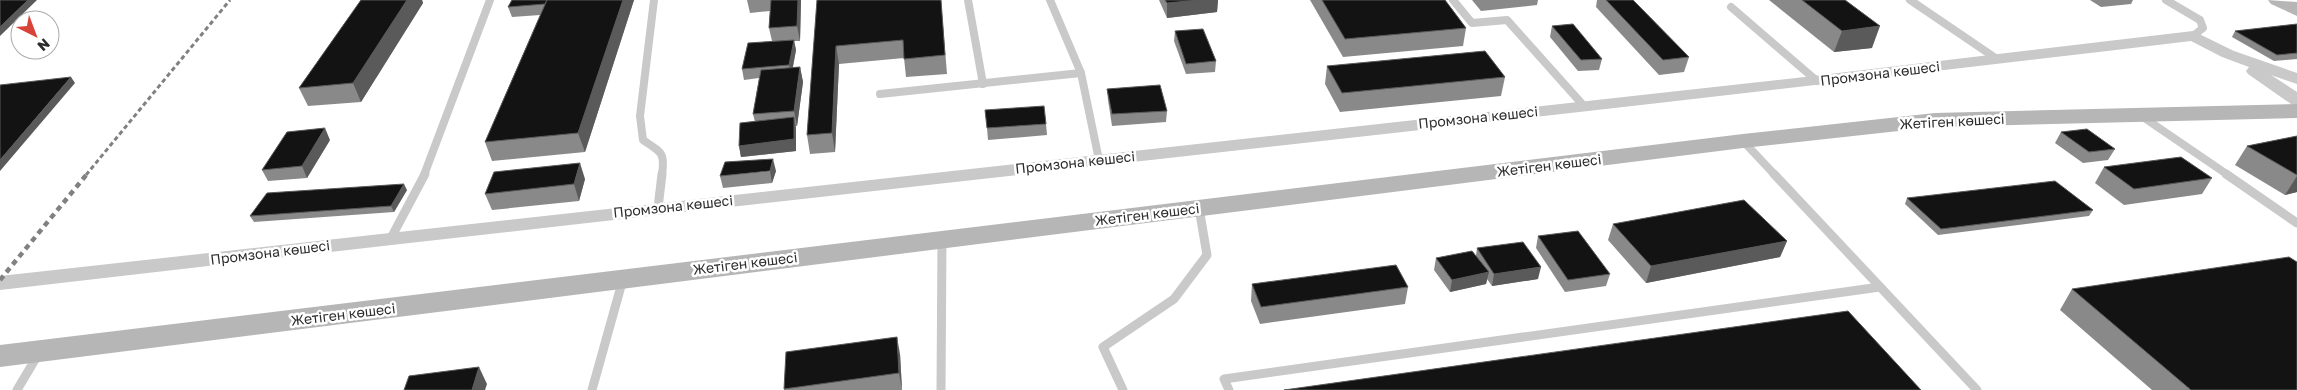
<svg xmlns="http://www.w3.org/2000/svg" width="2297" height="390" font-family="'Golos Text',sans-serif">
<rect width="100%" height="100%" fill="#fff"/>
<g fill="none" stroke-linecap="round" stroke-linejoin="round">
<g stroke="#c9c9c9" stroke-width="8">
<path d="M654,0L640,116L643,140C662,153 665,152 662,175"/>
<path d="M968,0L983,84"/>
<path d="M1050,0L1081,73L1099,160"/>
<path d="M1453,0L1472,23L1507,20L1583,105"/>
<path d="M1910,0L1997,59"/>
<path d="M2166,0L2200,20L2203,28L2193,36"/>
<path d="M1731,7L1817,81"/>
<path d="M880,94L1081,73"/>
<path d="M2140,115L2228,175"/>
<path d="M1743,141L1775,175"/>
<path d="M424,175L490,0"/>
</g>
<g stroke="#c9c9c9" stroke-width="9">
<path d="M1774,174L1977,390"/>
<path d="M2226,174L2297,223"/>
<path d="M658,208L662,174"/>
<path d="M391,238L425,174"/>
<path d="M17,390L39,353"/>
<path d="M592,390L623,279"/>
<path d="M941,390L942,239"/>
<path d="M1123,390L1103,347L1174,299L1207,255L1199,208"/>
<path d="M1229,390L1224,379L1880,287"/>
</g>
<path fill="#c9c9c9" fill-rule="evenodd" d="M2193,31L2234,51L2297,73V84L2271,75L2297,92V105L2291,104L2248,74L2246,71L2249,67L2222,57L2191,41C1461,128 730,205 0,290V276L1796,78Z"/>
<g fill="#b6b6b6" fill-rule="evenodd">
<path d="M2268,0L2297,2V16L2271,4Z"/>
<path d="M2297,104V118L1935,127L1743,148L0,367V345L1743,134L1935,113Z"/>
</g>
<path stroke="#818181" stroke-width="3" stroke-dasharray="4.5 3" stroke-linecap="butt" d="M86,175L230,0"/>
<path stroke="#818181" stroke-width="4.5" stroke-dasharray="5.5 4.5" stroke-linecap="butt" d="M0,280L87,174"/>
</g>
<g fill="#898989">
<path d="M361,0H422L423,3L361,102L308,106L299,88Z"/>
<path d="M512,0H634L585,152L492,161L485,142L540,15L512,17L508,7Z"/>
<path d="M747,0H801L800,41H794L796,50L793,67H800L803,82L797,126H796V151L741,157L739,146L755,122L753,114L759,78L744,80L742,69L772,41L769,28L770,11L750,13Z"/>
<path d="M817,0H941L947,74L906,77L904,58L839,64L835,152L810,154L807,135Z"/>
<path d="M1159,0H1218L1217,12L1167,18Z"/>
<path d="M1310,0H1445L1466,28L1463,46L1343,57Z"/>
<path d="M1472,0H1538L1537,5L1481,11Z"/>
<path d="M1597,0H1633L1689,57L1684,72L1659,75L1596,7Z"/>
<path d="M1769,0H1845L1872,48L1834,52Z"/>
<path d="M2090,0H2133L2131,4L2101,7Z"/>
<path d="M2297,24V59L2274,61L2232,37L2235,31Z"/>
<path d="M1552,26L1602,59L1599,70L1578,71L1550,37Z"/>
<path d="M1175,31L1216,61L1215,72L1186,74L1174,41Z"/>
<path d="M1327,66L1505,77L1501,96L1340,112L1325,84Z"/>
<path d="M1107,89L1167,111L1166,122L1112,126L1108,100Z"/>
<path d="M1046,124L1047,135L988,140L987,128Z"/>
<path d="M2061,132L2115,149L2108,160L2083,163L2055,143Z"/>
<path d="M2297,136V192L2285,195L2235,165L2247,146Z"/>
<path d="M330,140L307,178L268,181L262,170Z"/>
<path d="M2104,167L2212,178L2202,194L2124,205L2095,183Z"/>
<path d="M776,171L772,183L723,188L720,176Z"/>
<path d="M585,179L579,201L492,210L485,194Z"/>
<path d="M407,190L394,212L254,222L250,216Z"/>
<path d="M1907,198L2093,210L2089,216L1938,235L1905,204Z"/>
<path d="M1613,224L1787,241L1780,257L1646,283L1608,240Z"/>
<path d="M1538,236L1610,274L1606,286L1565,292L1536,248Z"/>
<path d="M1477,248L1538,279L1492,286L1487,279L1486,284L1450,292L1434,270L1436,258L1476,256Z"/>
<path d="M1252,284L1408,287L1405,304L1260,324L1251,301Z"/>
<path d="M2072,289L2297,390H2152L2060,310Z"/>
<path d="M900,354L902,390H784V389Z"/>
</g>
<g fill="#5a5a5a">
<path d="M28,0H37L0,36V27Z"/>
<path d="M407,0H422L423,3L361,102L353,83Z"/>
<path d="M623,0H634L585,152L578,133Z"/>
<path d="M798,0H801L800,41L797,26Z"/>
<path d="M1199,0H1218L1217,12L1167,18V3Z"/>
<path d="M1880,26L1872,48L1834,52L1842,31Z"/>
<path d="M794,40L796,50L791,76L789,65Z"/>
<path d="M836,46L839,64L835,152L832,133Z"/>
<path d="M800,67L803,82L797,126L794,111Z"/>
<path d="M71,77L75,83L0,171V160Z"/>
<path d="M794,117L796,129V151L741,157L739,146Z"/>
<path d="M325,128L330,140L307,178L302,166Z"/>
<path d="M773,159L776,171L772,183L770,171Z"/>
<path d="M580,163L585,179L579,201L574,184Z"/>
<path d="M2297,176V192L2285,195Z"/>
<path d="M404,184L407,190L394,212L391,206Z"/>
<path d="M1787,241L1780,257L1646,283L1651,266Z"/>
<path d="M1541,267L1538,279L1492,286L1494,274Z"/>
<path d="M1489,272L1486,284L1450,292L1452,280Z"/>
<path d="M897,337L900,354L902,390L899,373Z"/>
<path d="M479,367L487,384L485,390H472Z"/>
</g>
<g fill="#131313" stroke="#5a5a5a">
<path d="M0,0H28L0,27Z"/>
<path d="M361,0H407L353,83L299,88Z"/>
<path d="M512,0H547L545,4L508,7Z"/>
<path d="M547,0H623L578,133L485,142Z"/>
<path d="M771,0H798L797,26L769,28Z"/>
<path d="M817,0H941L945,55L904,59L903,40L836,46L832,133L807,135Z"/>
<path d="M1165,0H1199L1167,3Z"/>
<path d="M1322,0H1445L1466,28L1345,39Z"/>
<path d="M1606,0H1633L1689,57L1663,60Z"/>
<path d="M1802,0H1845L1880,26L1842,31Z"/>
<path d="M1573,24L1602,59L1581,60L1552,26Z"/>
<path d="M2297,24V53L2277,55L2235,31Z"/>
<path d="M1203,29L1216,61L1186,64L1175,31Z"/>
<path d="M794,40L789,65L742,69L748,43Z"/>
<path d="M1485,51L1505,77L1342,93L1327,66Z"/>
<path d="M800,67L794,111L753,114L761,70Z"/>
<path d="M71,77L0,160V85Z"/>
<path d="M1160,85L1167,111L1112,114L1107,89Z"/>
<path d="M1044,106L1046,124L987,128L985,110Z"/>
<path d="M794,117V139L739,146L740,123Z"/>
<path d="M325,128L302,166L262,170L287,132Z"/>
<path d="M2087,129L2115,149L2089,152L2061,132Z"/>
<path d="M2297,136V175L2247,146Z"/>
<path d="M2181,157L2212,178L2134,189L2104,167Z"/>
<path d="M773,159L770,171L720,176L725,162Z"/>
<path d="M580,163L574,184L485,194L494,172Z"/>
<path d="M2055,181L2093,210L1941,229L1907,198Z"/>
<path d="M404,184L391,206L250,216L267,193Z"/>
<path d="M1744,200L1787,241L1651,266L1613,224Z"/>
<path d="M1578,231L1610,274L1568,280L1538,236Z"/>
<path d="M1523,242L1541,267L1494,274L1477,248Z"/>
<path d="M1472,251L1489,272L1452,280L1436,258Z"/>
<path d="M2289,257L2297,262V390H2191L2072,289Z"/>
<path d="M1396,265L1408,287L1261,307L1252,284Z"/>
<path d="M1848,311L1921,390H1284Z"/>
<path d="M897,337L899,373L784,389L786,352Z"/>
<path d="M479,367L472,390H404L409,376Z"/>
</g>
<g text-anchor="middle" dominant-baseline="central" stroke-width="5" stroke-linejoin="round" paint-order="stroke">
<g font-size="14" fill="#2c2c2c" stroke="#fff">
<text transform="translate(1880 73) rotate(-7)">Промзона көшесі</text>
<text transform="translate(1478 117) rotate(-6)">Промзона көшесі</text>
<text transform="translate(1952 121) rotate(-3)">Жетіген көшесі</text>
<text transform="translate(1075 162) rotate(-6)">Промзона көшесі</text>
<text transform="translate(1549 165) rotate(-7)">Жетіген көшесі</text>
<text transform="translate(673 206) rotate(-6)">Промзона көшесі</text>
<text transform="translate(1147 214) rotate(-7)">Жетіген көшесі</text>
<text transform="translate(270 252) rotate(-7)">Промзона көшесі</text>
<text transform="translate(745 263) rotate(-7)">Жетіген көшесі</text>
<text transform="translate(343 314) rotate(-7)">Жетіген көшесі</text>
</g>
</g>
<g transform="translate(35 35) rotate(138)"><circle r="24" fill="#ffffff" stroke="#ababab"/>
<path d="M0-4L9 19L0 12L-9 19Z" fill="#d84439"/>
<text y="-8" font-size="14" font-weight="bold" text-anchor="middle" fill="#2c2c2c">N</text>
</g>
</svg>
